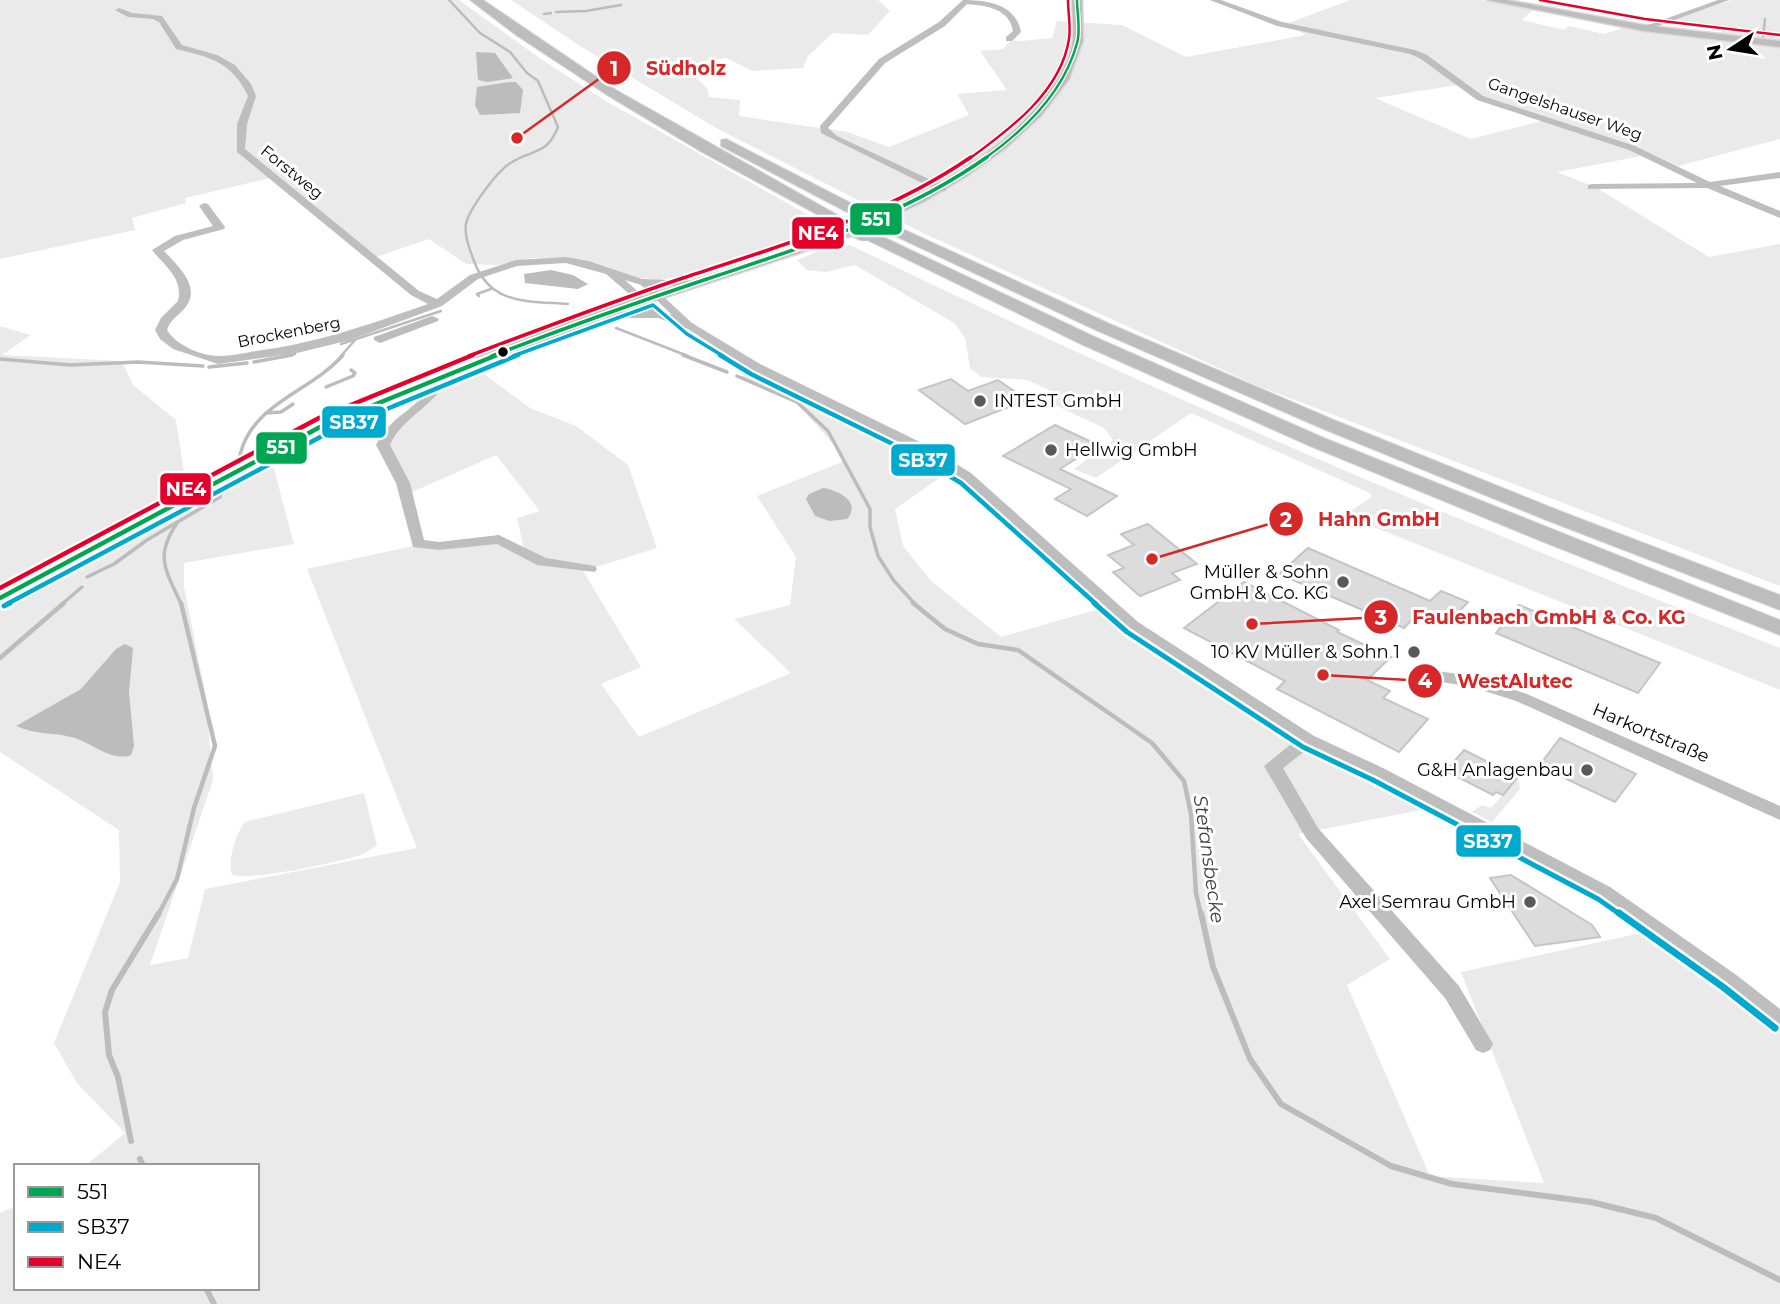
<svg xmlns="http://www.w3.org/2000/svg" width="1780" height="1304" font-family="Montserrat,sans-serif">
<rect width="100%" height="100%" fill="#fff"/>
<g fill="#eaeaea" fill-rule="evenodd">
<path d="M0,0H459L541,59L604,100L835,230L716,269L660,280L639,278L587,260L565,258H532L498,265L466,264L429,239L376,257L270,178L185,198L186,203L132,218L135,230L0,259Z"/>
<path d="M511,0H878L890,11L868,35L833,33L808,56L803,68L753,71L726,58L683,66L707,88L709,97L740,100L739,116L847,132L889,147L969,115L957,94L1007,90L980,51L1003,49L1011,40L1021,41L1052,38L1057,21L1122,25L1186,57L1306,35L1286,24L1350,0H1482L1533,10L1522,20L1564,30L1569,26L1604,34L1626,27L1710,40L1780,47V139L1678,166L1652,154L1557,172L1597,188L1709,257L1780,244V586L1258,386L923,233L716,128L580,46ZM1458,85L1482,97L1545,120L1471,139L1375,98Z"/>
<path d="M1732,0H1780V43L1721,36L1722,27L1667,20Z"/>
<path d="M850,245C1154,393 1465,525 1780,648V690L1344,515L1372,497L1370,493L1191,413L1096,478L1074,469L1113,440L1104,428L1053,404V392L1028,380L981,377L970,368L965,338L954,323L855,265L826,272L806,270L797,260L826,248Z"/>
<path d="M0,326L31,335L2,355L122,361L133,385L176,420L187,491L0,589Z"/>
<path d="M477,369L530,408L576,426L628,465L657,548L583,571L641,667L601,684L639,737L791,673L734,619L790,605L796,557L757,496L842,462L841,452L797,404L737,378L752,372L877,433L948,472L895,509L903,546L931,581L1001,637L1103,608L1177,668L1282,737L1431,808L1298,834L1390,959L1347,985L1429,1174L1425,1178L1428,1176L1544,1183L1461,972L1646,932L1650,934L1780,1031V1304H0V1213L16,1206V1288H257V1167L85,1166L125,1133L77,1083L54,1043L120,882L119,830L0,752V609L56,574L157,523L271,458L294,544L184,563V587L205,692L213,780L150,965L188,958L205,889L417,848L307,569L413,546L439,550L499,543L524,549L517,518L540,511L496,455L410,493L390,451L388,439C409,410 443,379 477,369Z"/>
<path d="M1518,777L1520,789L1492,822L1472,812L1482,805L1491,808Z"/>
<path d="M364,793L377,846C372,848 367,852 363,854C343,862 249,881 232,875C228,859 235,835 245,822Z"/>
</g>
<g fill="#bcbcbc">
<path d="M476,52L495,53L513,78L488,82L478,80Z"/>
<path d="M509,82H516L523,90L520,113L480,115L475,105L477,87Z"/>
<path d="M551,270L573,275L588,284L578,289L525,283L524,274Z"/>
<path d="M432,316L439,319L438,321L380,343L374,340V337Z"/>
<path d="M823,488C838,490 862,502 847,519L830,521L815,516L806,499L809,494Z"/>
<path d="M125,644L133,648L129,692L134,746L131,755C112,762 93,744 75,738C56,732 35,735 16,726L81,689L116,649Z"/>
</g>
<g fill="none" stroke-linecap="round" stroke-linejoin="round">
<g stroke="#bcbcbc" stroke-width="2.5">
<path d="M449,0L480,33L510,52L527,73L538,81L558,127C546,157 532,148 509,164C496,173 469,209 466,224C464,236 470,250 474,261C490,305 527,301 568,304"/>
<path d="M556,12L586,11L621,5"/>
<path d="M544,14L551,13"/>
<path d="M1763,37L1765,19"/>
<path d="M479,296L477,294L491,289"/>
<path d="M616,328L688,356"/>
<path d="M341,344L441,311"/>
<path d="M283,356L295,354"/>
<path d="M341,356L355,340"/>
</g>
<g stroke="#bcbcbc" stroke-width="3.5">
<path d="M683,355L727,372"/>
<path d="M0,359L70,365L138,362L203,366"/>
<path d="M254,362L292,355"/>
<path d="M209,367L247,363"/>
<path d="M737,376L797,402L828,431L870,509V527L878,556L894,581L915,604"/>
<path d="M326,387L353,376L355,373L351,370"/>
<path d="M266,413L281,412L293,404"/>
<path d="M240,455C253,402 311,392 343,355"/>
<path d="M177,523C154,557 166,570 181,604"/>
<path d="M87,577L114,564L147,540L220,497L221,490"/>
<path d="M62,604L82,587"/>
</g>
<g stroke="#bcbcbc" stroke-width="4.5">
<path d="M913,603L945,629L978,644L1018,650L1152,743L1184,781L1191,814L1196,893L1201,915"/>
<path d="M0,658L64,603"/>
<path d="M158,915L177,879L194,808L215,746L181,603"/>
</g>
<g stroke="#bcbcbc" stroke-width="6">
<path d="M1201,913L1213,967L1250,1059L1281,1104L1391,1166L1452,1184L1591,1202L1656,1218L1780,1280"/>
<path d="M131,1141L118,1077L109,1055L105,1012L112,990L159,913"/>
<path d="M140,1159L143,1166"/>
<path d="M206,1288L214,1304"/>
</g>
</g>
<g fill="#dcdcdc" stroke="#c5c5c5" stroke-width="2">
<path d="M951,379L968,391L998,380L1027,400L965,424L919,390Z"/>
<path d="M1055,425L1098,445L1060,469L1117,496L1087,516L1055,499L1071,489L1003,456Z"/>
<path d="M1148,524L1197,564L1172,573L1180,580L1140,596L1113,572L1124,568L1108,555L1134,545L1121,534Z"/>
<path d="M1308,548L1430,601L1441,591L1468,602L1447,624L1420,611L1404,628L1279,574Z"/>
<path d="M1244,582L1339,630L1337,632L1391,657L1367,680L1390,691L1383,698L1428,719L1399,752L1277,689L1285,681L1184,628Z"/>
<path d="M1519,605L1660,663L1638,693L1496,633Z"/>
<path d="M1560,738L1636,774L1615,802L1539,766Z"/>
<path d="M1464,750L1518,777L1503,795L1496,792L1493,795L1446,771Z"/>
<path d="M1511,875L1592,925L1600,937L1535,946L1490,878Z"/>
</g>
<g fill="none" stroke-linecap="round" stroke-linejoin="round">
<defs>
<g id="major">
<path d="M1072,0H1082L1083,41L1069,79L1041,116L1006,148L967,176L925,201L851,236L606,317L401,397L328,429L0,604V590C105,534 208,475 315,423C391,387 472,359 551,328C700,271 867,243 997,145C1027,121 1069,78 1073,38C1074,26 1072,12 1072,0Z"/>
<path d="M1487,0H1507L1644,25L1780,41V47L1644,31Z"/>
</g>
<g id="highway">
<path d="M470,0H483L616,90L857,226L854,229H844L700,151L607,95L516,35Z"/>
<path d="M726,139L874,215L877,218L874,221H864L721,146V140Z"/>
<path d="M883,220L1110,324L1334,420L1560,511L1780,595V610L1546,520L1321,428L1098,331L878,228L875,225L878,222Z"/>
<path d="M864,228L1095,337L1324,438L1780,620V635L1541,541L1310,446L1083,345L859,236L856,233L859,230Z"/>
</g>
</defs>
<use href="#major" stroke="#dbdbdb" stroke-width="3"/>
<use href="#highway" stroke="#dbdbdb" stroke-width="2"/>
<g fill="#bebebe" fill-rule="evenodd">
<path d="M963,0C987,0 1016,4 1021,32L1012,41H1006V37L1013,31C1009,8 987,6 967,4L945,26L885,63L828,128L837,136L946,187V191H938L821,133L820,126L879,59L939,22Z"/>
<path d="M1210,0H1221L1282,22L1415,50L1427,55L1483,96L1635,146L1710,182L1780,172V178L1720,186L1780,211V218L1707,188L1588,189V185L1592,184L1697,183L1629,150L1477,100L1421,59L1410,54L1277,26Z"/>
<path d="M1718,0H1729L1647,30L1640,28Z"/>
<path d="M119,8L132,13L162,16L182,45L217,55L235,65L251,84L256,96L247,124L245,149L419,291L437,299L470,275L516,260L566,257L589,261L642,279L696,281L698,283L692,286H652L692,323L760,364L920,442L971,473L1138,622L1314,736L1383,768L1610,887L1735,974L1780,1009V1029L1773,1027L1721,986L1596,897L1371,776L1309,748L1283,768L1318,828L1459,986L1493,1044L1490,1050L1483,1053L1476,1050L1445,998L1306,838L1264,766L1296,740L1128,628L961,479L910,448L752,370L688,329L658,318H592V314L596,313L649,311L606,274L566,263L517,266L478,279L442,306L350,340L297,353L218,364L173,349L160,339L155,330L161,318L178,301C184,279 164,265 152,250L175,236L213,226L199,206L204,203L208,204L225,227L224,229L183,240L164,251C178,266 202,287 185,308C178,316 170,320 167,330C176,345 201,356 219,356C231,356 244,353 256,351C318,343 370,324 428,304L411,295L237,152V124L248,96C232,62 210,57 176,49L159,22L153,19L128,17L115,10ZM625,280L641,285L672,315L660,311Z"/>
<path d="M438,372L447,379C434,407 402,417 390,445L410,483L424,540L439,542L499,535L546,558L595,566L597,569L595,572L537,565L497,544L439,550L413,547L396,483L376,445C390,415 422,407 435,380L432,376Z"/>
<path d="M1423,669L1473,676L1527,694L1780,806V820L1516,701L1472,687L1417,678L1415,674Z"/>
</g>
<use href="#major" fill="#bdbdbd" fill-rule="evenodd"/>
<use href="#highway" fill="#bdbdbd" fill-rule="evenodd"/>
<defs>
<g id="highway-bridge">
<path d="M869,218L883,225"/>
<path d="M849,226L864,233"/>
</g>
</defs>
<use href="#highway-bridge" stroke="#dbdbdb" stroke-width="18" stroke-linecap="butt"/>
<use href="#highway-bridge" stroke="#bdbdbd" stroke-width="16"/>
<defs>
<path id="bus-1-far2" d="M984,159C1025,130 1064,92 1077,43C1081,30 1077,13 1077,0"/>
<path id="bus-1-far1" d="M492,356C562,329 632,304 704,280C802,247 901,218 987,157"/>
<path id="bus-1" d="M0,598L322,426L497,355"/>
<path id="bus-2-far3" d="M513,356L653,305L687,334L723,356"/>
<g id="bus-2-far2">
<path d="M720,355L751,374L911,453L961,483L1096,604"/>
<path d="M7,604L326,434L518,355"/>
</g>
<g id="bus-2-far1">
<path d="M1094,603L1127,632L1303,747L1373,780L1598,899L1621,915"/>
<path d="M4,606L10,603"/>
</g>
<path id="bus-2" d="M1619,913L1723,987L1775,1028"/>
<g id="bus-3-far2">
<path d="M1540,0L1645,19L1780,35"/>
<path d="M969,159C1009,130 1061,92 1069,39C1071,27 1068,12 1068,0"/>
</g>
<path id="bus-3-far1" d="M469,356C540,329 611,302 683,278C782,245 884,217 971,157"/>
<path id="bus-3" d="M0,588L319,418L473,355"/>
</defs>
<use href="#bus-1-far2" stroke="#fff" stroke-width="5"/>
<use href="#bus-1-far1" stroke="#fff" stroke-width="7"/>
<use href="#bus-1" stroke="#fff" stroke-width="9"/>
<use href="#bus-2-far3" stroke="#fff" stroke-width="7"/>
<use href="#bus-2-far2" stroke="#fff" stroke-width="9"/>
<use href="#bus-2-far1" stroke="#fff" stroke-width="10"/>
<use href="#bus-2" stroke="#fff" stroke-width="12"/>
<use href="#bus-3-far2" stroke="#fff" stroke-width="5"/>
<use href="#bus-3-far1" stroke="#fff" stroke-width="7"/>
<use href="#bus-3" stroke="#fff" stroke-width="9"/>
<use href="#bus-1-far2" stroke="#00a651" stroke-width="2.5"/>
<use href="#bus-1-far1" stroke="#00a651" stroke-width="3.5"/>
<use href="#bus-1" stroke="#00a651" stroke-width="4.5"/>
<use href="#bus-2-far3" stroke="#00a9ce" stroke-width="3.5"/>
<use href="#bus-2-far2" stroke="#00a9ce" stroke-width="4.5"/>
<use href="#bus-2-far1" stroke="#00a9ce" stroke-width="5"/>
<use href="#bus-2" stroke="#00a9ce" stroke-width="7"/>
<use href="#bus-3-far2" stroke="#e4002b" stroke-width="2.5"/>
<use href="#bus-3-far1" stroke="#e4002b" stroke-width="3.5"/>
<use href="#bus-3" stroke="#e4002b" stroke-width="4.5"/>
</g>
<circle fill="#000" stroke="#fff" stroke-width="2.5" cx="503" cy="352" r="6"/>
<g fill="#595959" stroke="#fff" stroke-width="2.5">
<circle cx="980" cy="401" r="7"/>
<circle cx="1051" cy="450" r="7"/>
<circle cx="1343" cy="582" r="7"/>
<circle cx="1414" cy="652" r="7"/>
<circle cx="1587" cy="770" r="7"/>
<circle cx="1530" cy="902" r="7"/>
</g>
<g text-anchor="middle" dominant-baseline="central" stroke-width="6" stroke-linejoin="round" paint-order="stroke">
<g font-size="16" fill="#000" stroke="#fff">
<text transform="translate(1565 109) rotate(19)">Gangelshauser Weg</text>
<text transform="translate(292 172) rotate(39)">Forstweg</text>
<text transform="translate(289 332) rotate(-11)">Brockenberg</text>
</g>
<g font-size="18" fill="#000" stroke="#fff" text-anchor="end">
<text x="994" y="401" text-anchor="start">INTEST GmbH</text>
<text x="1065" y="450" text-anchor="start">Hellwig GmbH</text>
<text x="1329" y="572">Müller &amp; Sohn<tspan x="1329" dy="21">GmbH &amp; Co. KG</tspan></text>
<text x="1400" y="652">10 KV Müller &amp; Sohn 1</text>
<text x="1573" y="770">G&amp;H Anlagenbau</text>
<text x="1516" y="902">Axel Semrau GmbH</text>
</g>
<g font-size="18" fill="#000" stroke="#fff">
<text transform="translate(1651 733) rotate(23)">Harkortstraße</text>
</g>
<g font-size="19" font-style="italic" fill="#404040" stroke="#fff">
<text transform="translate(1209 859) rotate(82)">Stefansbecke</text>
</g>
</g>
<path fill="none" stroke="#d62828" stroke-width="2.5" d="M517 138L614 68M1152 559L1286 519M1252 624L1381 617M1323 675L1425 681"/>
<g fill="#d62828" stroke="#fff" stroke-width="2.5">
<circle cx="517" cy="138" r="7"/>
<circle cx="1152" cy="559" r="7"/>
<circle cx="1252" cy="624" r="7"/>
<circle cx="1323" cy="675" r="7"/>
<circle cx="614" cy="68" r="18"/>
<circle cx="1286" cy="519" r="18"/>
<circle cx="1381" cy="617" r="18"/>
<circle cx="1425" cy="681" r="18"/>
</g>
<g font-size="21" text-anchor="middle" font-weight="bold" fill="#fff">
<text x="614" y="76">1</text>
<text x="1286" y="527">2</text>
<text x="1381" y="625">3</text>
<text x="1425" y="688">4</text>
</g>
<g font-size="19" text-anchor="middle" font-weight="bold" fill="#d62828" stroke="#fff" stroke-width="6" stroke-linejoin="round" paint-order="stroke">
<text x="686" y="75">Südholz</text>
<text x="1379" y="526">Hahn GmbH</text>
<text x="1549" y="624">Faulenbach GmbH &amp; Co. KG</text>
<text x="1515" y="688">WestAlutec</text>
</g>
<g stroke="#fff" stroke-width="2.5">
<rect x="849" y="202" width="54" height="34" rx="7" fill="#00a651"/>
<rect x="791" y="216" width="54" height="34" rx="7" fill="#e4002b"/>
<rect x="321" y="405" width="66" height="34" rx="7" fill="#00a9ce"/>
<rect x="255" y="431" width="53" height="34" rx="7" fill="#00a651"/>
<rect x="890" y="443" width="66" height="34" rx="7" fill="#00a9ce"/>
<rect x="159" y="472" width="53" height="34" rx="7" fill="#e4002b"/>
<rect x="1455" y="824" width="67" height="34" rx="7" fill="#00a9ce"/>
</g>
<g font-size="19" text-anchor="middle" font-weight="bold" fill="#fff">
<text x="876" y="226">551</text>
<text x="818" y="240">NE4</text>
<text x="354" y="429">SB37</text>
<text x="281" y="454">551</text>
<text x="923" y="467">SB37</text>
<text x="186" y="496">NE4</text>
<text x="1488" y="848">SB37</text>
</g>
<rect x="14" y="1164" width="245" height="126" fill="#ffffff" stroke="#999999" stroke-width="2"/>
<rect x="28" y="1187" width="35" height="10" fill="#00a651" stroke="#999999" stroke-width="2"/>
<text x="77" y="1199" font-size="21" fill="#000000">551</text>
<rect x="28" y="1222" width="35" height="10" fill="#00a9ce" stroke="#999999" stroke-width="2"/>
<text x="77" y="1234" font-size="21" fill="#000000">SB37</text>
<rect x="28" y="1257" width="35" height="10" fill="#e4002b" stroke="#999999" stroke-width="2"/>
<text x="77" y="1269" font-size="21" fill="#000000">NE4</text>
<g transform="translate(1731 49) rotate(258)" stroke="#ffffff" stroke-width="5" paint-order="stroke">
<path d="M0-5L12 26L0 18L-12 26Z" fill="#000000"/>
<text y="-10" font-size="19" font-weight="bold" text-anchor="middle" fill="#000000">N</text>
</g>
</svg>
